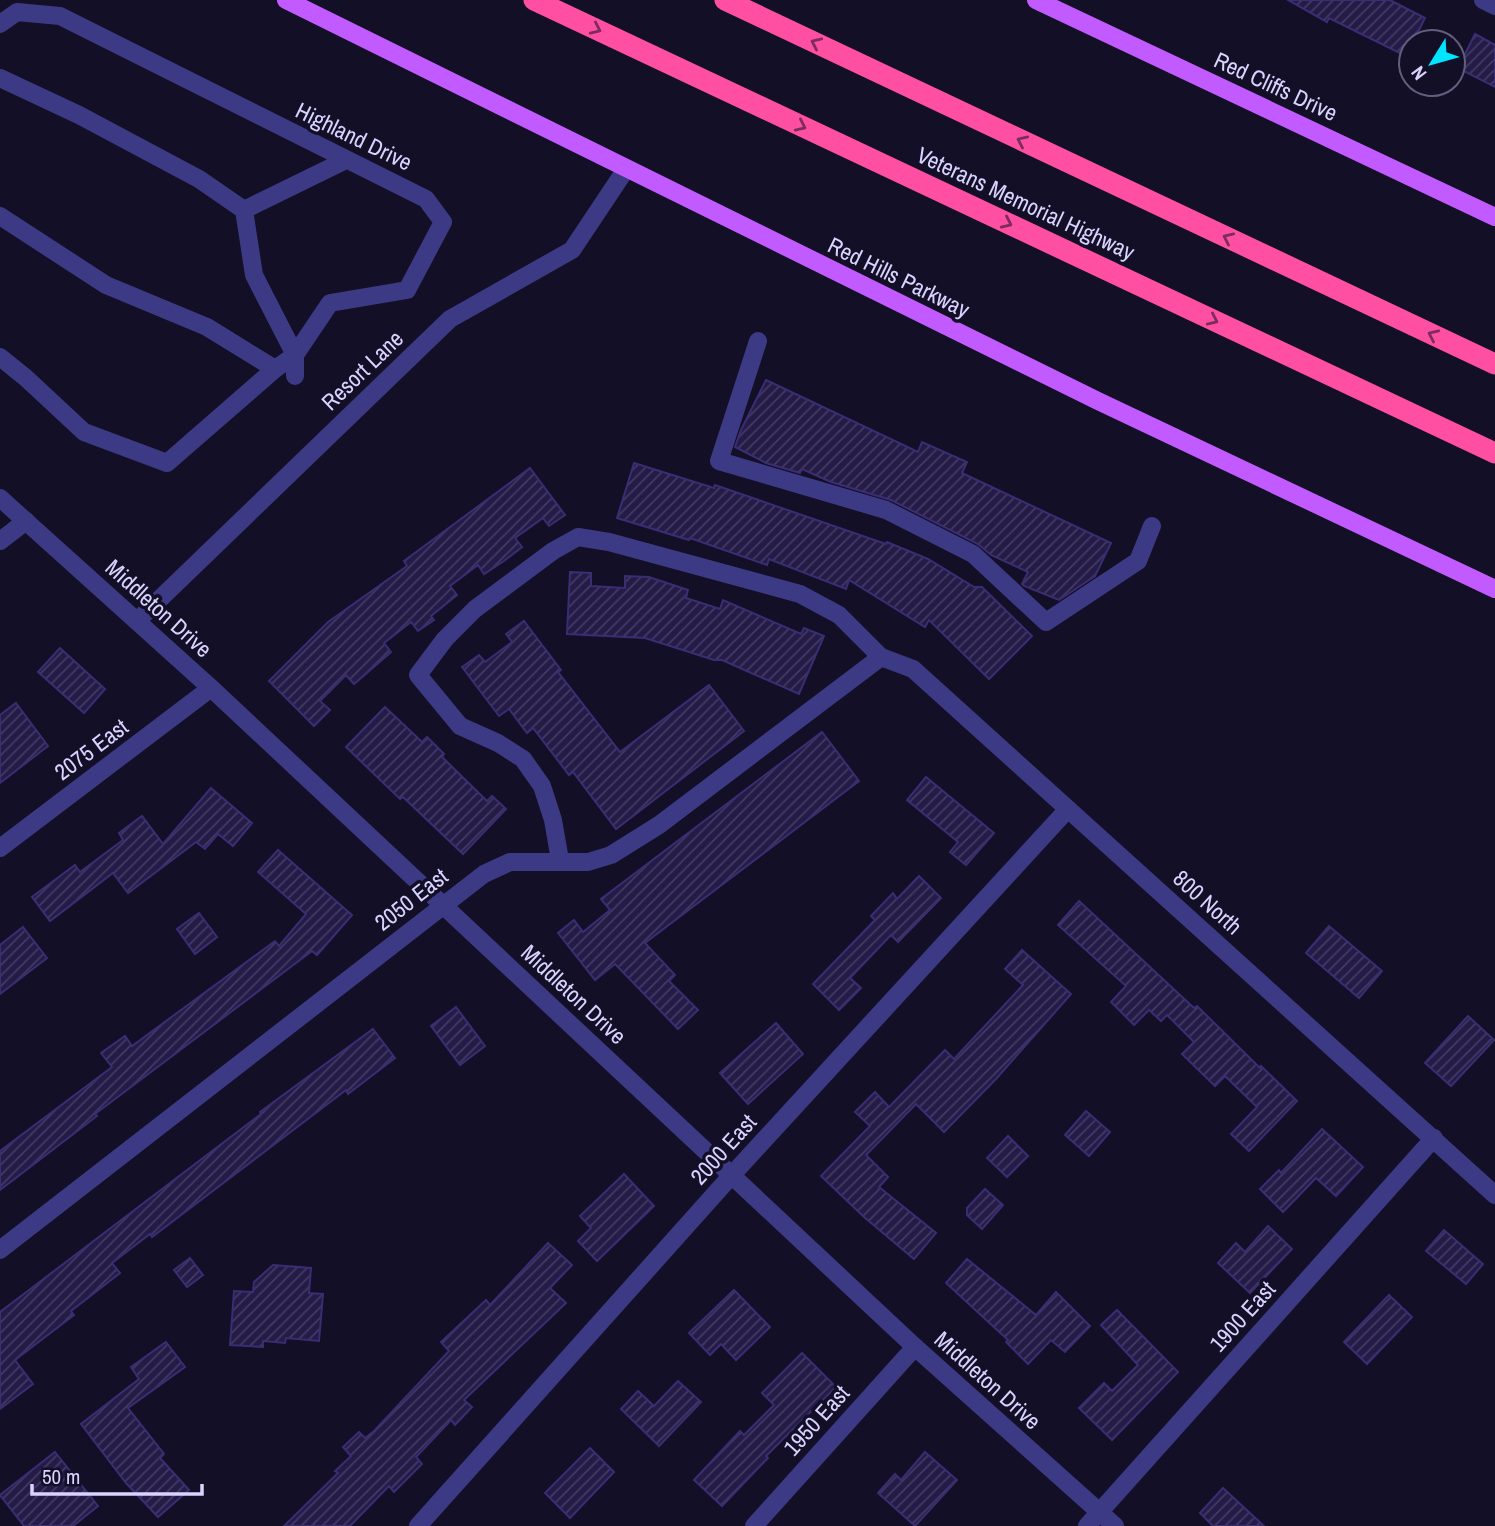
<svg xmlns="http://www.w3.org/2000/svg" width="1495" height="1526" font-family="'Archivo Narrow',sans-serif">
<defs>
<pattern id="building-hatch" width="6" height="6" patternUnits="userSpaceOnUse" patternTransform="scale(1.75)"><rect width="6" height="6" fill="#241b47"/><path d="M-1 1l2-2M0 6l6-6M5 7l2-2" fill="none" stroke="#433b63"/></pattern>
</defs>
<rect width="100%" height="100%" fill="#130f26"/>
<g fill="url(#building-hatch)" stroke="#3b2d73" stroke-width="2">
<path d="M1288,0H1390L1425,18L1413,42H1411L1406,56L1329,18L1327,22Z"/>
<path d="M1475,34L1495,45V87L1458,68Z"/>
<path d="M766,380L918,452L922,442L967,462L962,473L1111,543L1095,576L1059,600L1024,586L1022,584L1028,572L991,555L978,544L891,500L831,482L802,469L800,473L766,463L735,447L741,430Z"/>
<path d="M634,463L714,488L715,485L886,544L887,542L928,559L974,587H982L1032,636L989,679L929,620L925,627L849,580L846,589L769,559L767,565L690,538L689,540L617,518Z"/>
<path d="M530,468L565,515L549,526L543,518L515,538L522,547L504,561L484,574L478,565L450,586L457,595L431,616L434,620L418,631L411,622L384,643L391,652L354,684L346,675L320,701L330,710L314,726L269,681L328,622L407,566L404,561Z"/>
<path d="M570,572L591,573V586L625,588V576L649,577L688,590L686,598L720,609L723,600L801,634L804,628L824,636L799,694L722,660H714L645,638L567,634Z"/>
<path d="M524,621L561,670L558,672L620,752L709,685L744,731L616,829L573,772L569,775L533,728L527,733L509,709L499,716L462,667L479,655L485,662L512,642L506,634Z"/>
<path d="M60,648L105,689L84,713L38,672Z"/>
<path d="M16,703L48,746L0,783V715Z"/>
<path d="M385,707L422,742L427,737L444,754L442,757L487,801L492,796L506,809L463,854L403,797L400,799L346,747Z"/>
<path d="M822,732L859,781L645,943L675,975L669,981L698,1010L678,1029L615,964L595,980L558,933L574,920L583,932L610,910L601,899Z"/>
<path d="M926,777L994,833L966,865L950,852L958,842L907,800Z"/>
<path d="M211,788L252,823L233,846L218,834L205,849L196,842L128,893L113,873L50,921L32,897L75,865L80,872L123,840L119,833L142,816L163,844Z"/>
<path d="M278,850L352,915L317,955L312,951L95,1114L97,1116L0,1190V1151L112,1067L101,1053L125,1036L132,1046L275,941L279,946L306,914L258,872Z"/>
<path d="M919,876L941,898L898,942L891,935L850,978L861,988L839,1010L813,984L875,920L871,916L893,893L897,899Z"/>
<path d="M1079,901L1194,1008L1197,1006L1260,1068L1261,1066L1297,1101L1249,1151L1231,1134L1257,1107L1225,1076L1215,1086L1182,1054L1194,1042L1167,1015L1161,1021L1149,1010L1134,1025L1111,1002L1126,986L1058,925Z"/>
<path d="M199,913L217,937L195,954L177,929Z"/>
<path d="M1329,926L1382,971L1359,998L1306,953Z"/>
<path d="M23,927L47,958L0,994V945Z"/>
<path d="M1022,950L1071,994L996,1079L944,1132L916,1104L866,1155L888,1177L879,1187L936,1233L914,1259L864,1217L821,1176L870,1126L855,1112L875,1092L889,1107L945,1050L954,1059L1023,985L1005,969Z"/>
<path d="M456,1007L485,1046L460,1065L431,1026Z"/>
<path d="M1468,1016L1494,1040L1451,1086L1425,1063Z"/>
<path d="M776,1023L803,1054L748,1104L720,1073Z"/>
<path d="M373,1029L395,1058L348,1094L346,1090L152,1237L150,1234L112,1263L120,1273L71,1311L74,1315L15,1360L33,1384L0,1409V1312L261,1114L260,1112Z"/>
<path d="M1086,1111L1110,1132L1089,1156L1065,1135Z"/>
<path d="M1322,1129L1363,1167L1336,1196L1316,1178L1283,1212L1260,1189L1279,1170L1281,1173Z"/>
<path d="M1008,1136L1028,1156L1007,1177L987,1158Z"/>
<path d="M624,1174L654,1206L597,1261L578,1241L591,1228L580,1216Z"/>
<path d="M985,1189L1003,1205L982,1229L967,1215V1208Z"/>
<path d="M1268,1226L1292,1249L1250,1293L1218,1263L1236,1243L1245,1252Z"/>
<path d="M1444,1230L1483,1264L1466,1284L1426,1251Z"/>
<path d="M548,1243L572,1265L550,1288L566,1303L464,1400L472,1407L455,1425L451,1420L416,1457L422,1464L394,1492L389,1486L350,1526H284L338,1473L335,1471L351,1456L343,1447L359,1432L365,1438L374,1431L449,1351L441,1342L486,1300L490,1305Z"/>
<path d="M190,1258L203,1275L187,1287L174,1270Z"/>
<path d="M967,1259L1036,1315L1056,1292L1090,1326L1065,1352L1051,1340L1028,1364L1006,1342L1008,1340L946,1283Z"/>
<path d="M273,1265L311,1268L309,1293L323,1294L319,1341L286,1338L285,1343L263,1341V1347L230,1345L234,1291L253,1292L254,1282Z"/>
<path d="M734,1290L770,1327L736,1360L721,1344L710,1355L689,1333Z"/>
<path d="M1389,1295L1412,1317L1367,1364L1344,1342Z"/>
<path d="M1117,1310L1178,1372L1112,1440L1079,1408L1104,1383L1112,1391L1138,1365L1101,1325Z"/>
<path d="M166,1342L185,1367L128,1408L164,1454L160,1458L189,1490L158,1517L126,1483L81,1424L139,1379L131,1367Z"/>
<path d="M802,1353L836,1387L766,1456L768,1458L722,1506L694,1480L740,1431L744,1435L774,1405L762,1393Z"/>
<path d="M678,1381L701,1402L659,1446L621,1409L638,1391L654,1406Z"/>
<path d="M590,1448L614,1472L570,1518L545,1493Z"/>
<path d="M55,1452L98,1506L73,1526H24L0,1495Z"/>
<path d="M925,1452L957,1480L915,1526L878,1493L895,1474L901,1480Z"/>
<path d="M1223,1488L1264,1526H1213L1200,1513Z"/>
</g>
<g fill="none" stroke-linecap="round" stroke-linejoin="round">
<g stroke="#3d3a85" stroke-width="18">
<path d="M1483,0L1495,6"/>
<path d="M0,24L17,12L60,16L426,199L443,222L407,290L330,303L295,355V376"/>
<path d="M0,78L79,115L199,179L244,210L254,275L295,355"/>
<path d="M244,210L346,160"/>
<path d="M0,216L106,285L207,327L275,369"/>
<path d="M758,341L719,461L886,510L973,554L1046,622L1138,561L1152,526"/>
<path d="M0,357L26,378L84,432L167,463L275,369L295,355"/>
<path d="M0,498L211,688L915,1347L1115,1526"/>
<path d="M0,541L26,521"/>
<path d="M138,620L450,319L572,250L626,169"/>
<path d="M0,848L211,688"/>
<path d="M560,860L553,820L542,786L523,759L498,743L460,726L418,675L445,639L475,609L553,551L578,537L609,542L800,594L839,615L881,657L913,669L1495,1195"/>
<path d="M0,1250L484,874L510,862H588L611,855L659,825L881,657"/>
<path d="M418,1526L731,1176L1068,809"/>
<path d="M754,1526L915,1347"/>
<path d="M1087,1526L1434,1138"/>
</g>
<g stroke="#c25bff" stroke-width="18">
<path d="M286,0L1098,401L1495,589"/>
<path d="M1036,0L1495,217"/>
</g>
<g stroke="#ff4fa3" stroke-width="21">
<path d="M534,0L1495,453"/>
<path d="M725,0L1495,364"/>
</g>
</g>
<defs><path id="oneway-chevron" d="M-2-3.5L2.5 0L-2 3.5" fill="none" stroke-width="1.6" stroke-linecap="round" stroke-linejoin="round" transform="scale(1.75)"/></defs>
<g stroke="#7d2c5e">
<use href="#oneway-chevron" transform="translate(596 29) rotate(25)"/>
<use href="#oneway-chevron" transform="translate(816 43) rotate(-155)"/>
<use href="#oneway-chevron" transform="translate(801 126) rotate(25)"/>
<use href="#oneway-chevron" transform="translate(1022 141) rotate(-155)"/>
<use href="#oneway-chevron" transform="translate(1007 223) rotate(25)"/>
<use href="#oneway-chevron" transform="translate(1228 238) rotate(-155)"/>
<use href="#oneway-chevron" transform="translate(1213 320) rotate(25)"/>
<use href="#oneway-chevron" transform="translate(1433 335) rotate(-155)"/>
</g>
<g text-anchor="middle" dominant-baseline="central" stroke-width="7" stroke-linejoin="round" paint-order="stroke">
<g font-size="23" fill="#d9d4ff" stroke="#130f26">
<text transform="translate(1276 86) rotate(25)">Red Cliffs Drive</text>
<text transform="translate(354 136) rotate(26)">Highland Drive</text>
<text transform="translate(1026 203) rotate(25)">Veterans Memorial Highway</text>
<text transform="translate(899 277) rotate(26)">Red Hills Parkway</text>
<text transform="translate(362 370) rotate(-44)">Resort Lane</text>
<text transform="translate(159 608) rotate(42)">Middleton Drive</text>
<text transform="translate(91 749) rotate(-37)">2075 East</text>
<text transform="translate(411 899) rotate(-38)">2050 East</text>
<text transform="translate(1208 902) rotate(42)">800 North</text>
<text transform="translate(574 994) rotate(43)">Middleton Drive</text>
<text transform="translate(723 1149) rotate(-48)">2000 East</text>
<text transform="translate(1242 1316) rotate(-48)">1900 East</text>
<text transform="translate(988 1380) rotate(42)">Middleton Drive</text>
<text transform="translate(816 1420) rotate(-48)">1950 East</text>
</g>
</g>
<g transform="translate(1432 63) rotate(233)"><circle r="33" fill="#130f26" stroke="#625e7d" stroke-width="2"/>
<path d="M0-5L12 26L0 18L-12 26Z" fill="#00e5ff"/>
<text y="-10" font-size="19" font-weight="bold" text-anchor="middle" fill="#d9d4ff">N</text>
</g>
<path d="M32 1484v10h170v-10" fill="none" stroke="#d9d4ff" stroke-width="3.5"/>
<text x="42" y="1484" font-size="21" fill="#d9d4ff" stroke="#130f26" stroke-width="5" paint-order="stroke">50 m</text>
</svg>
